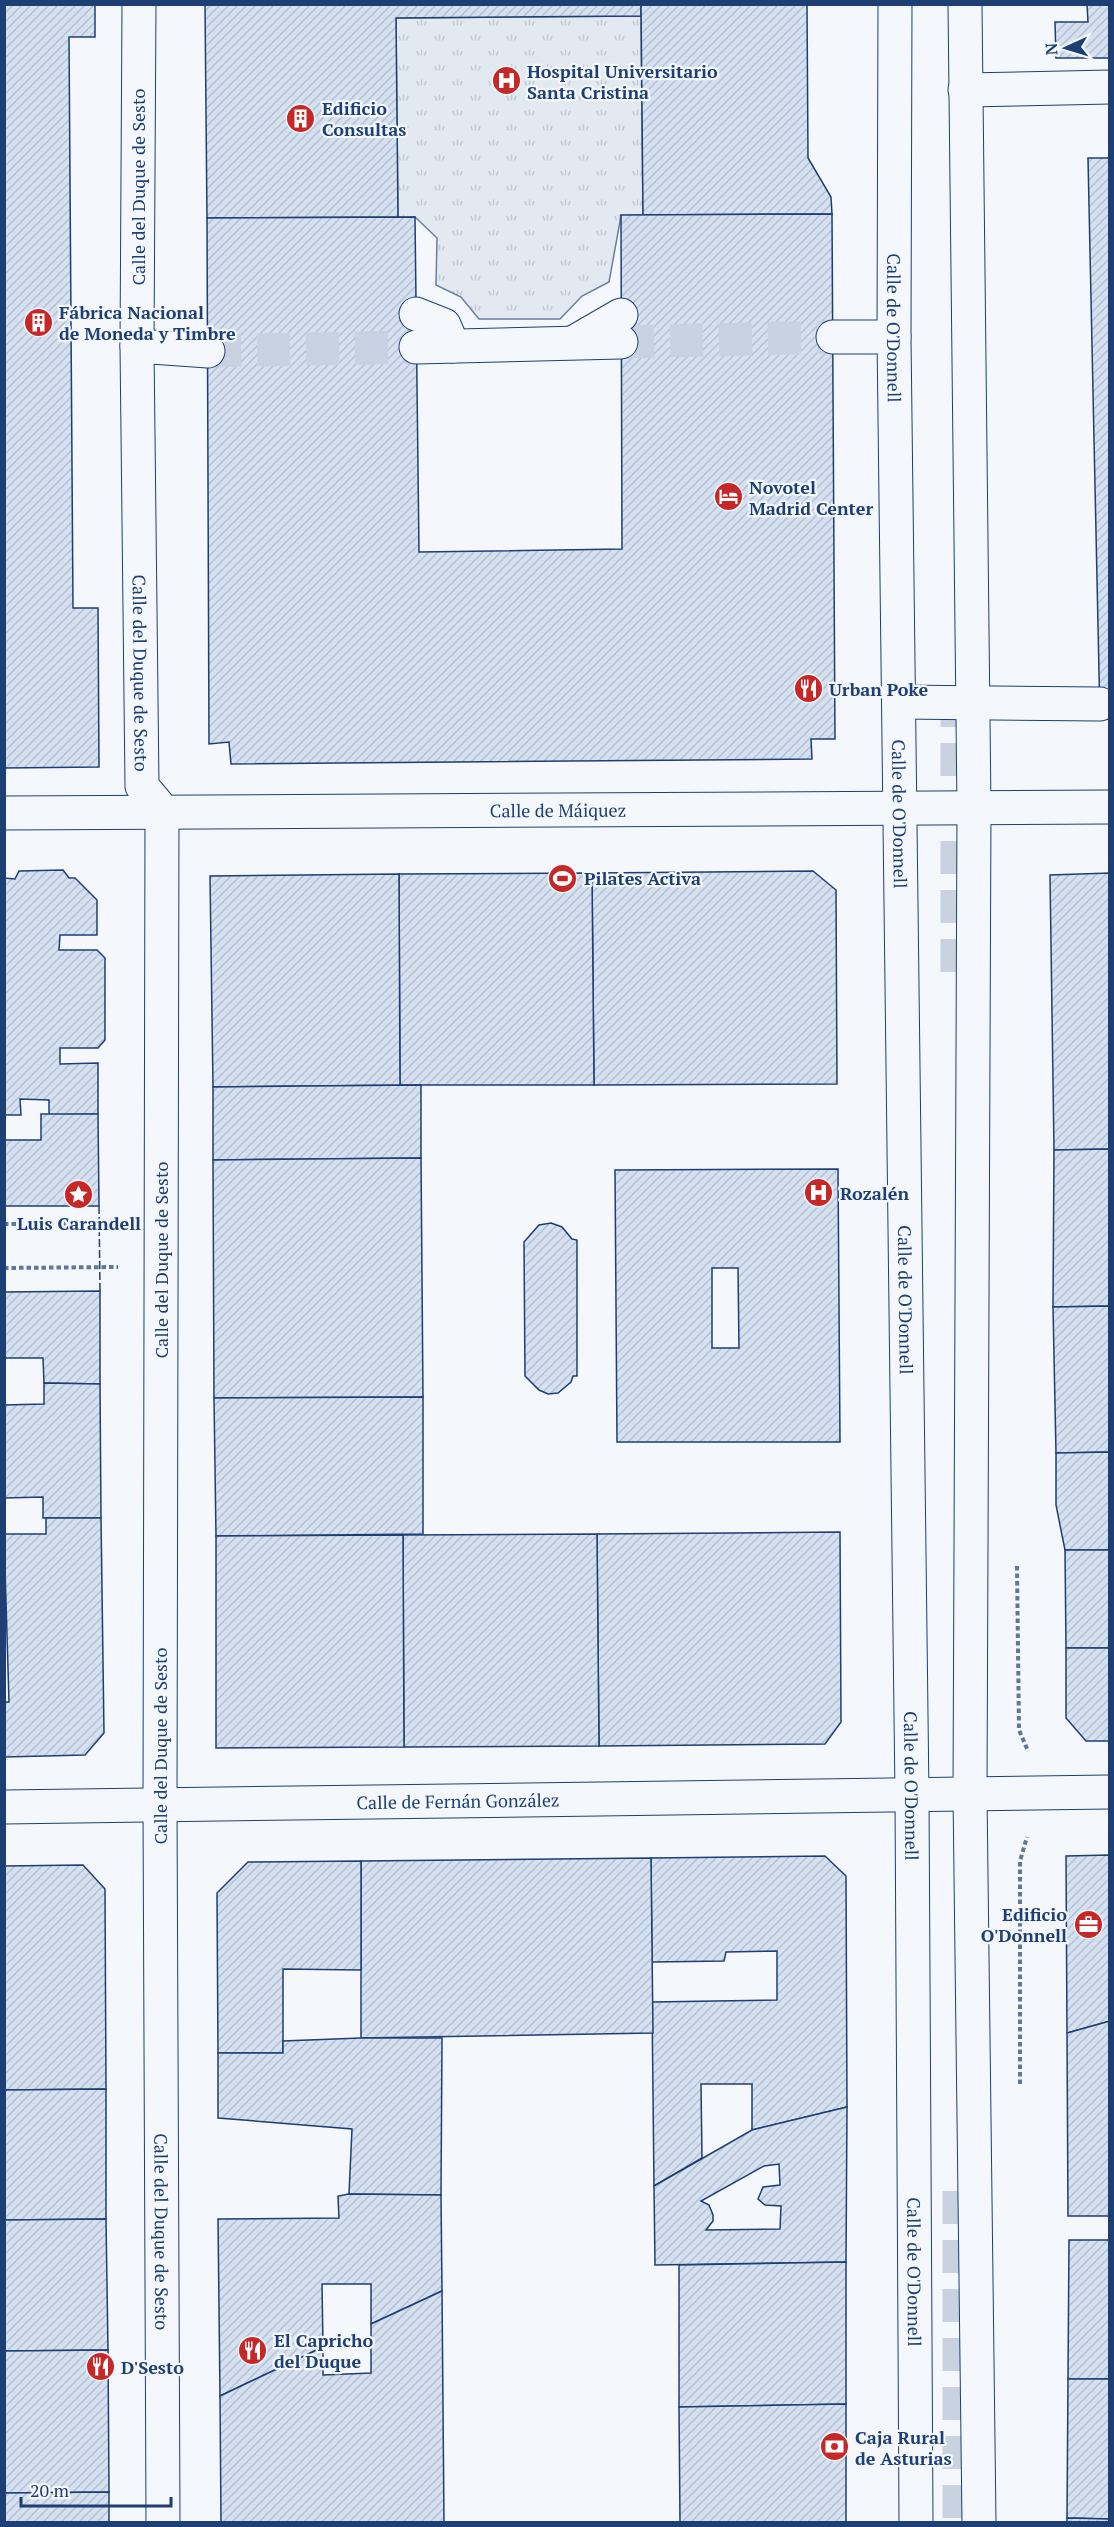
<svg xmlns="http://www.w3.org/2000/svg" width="1114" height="2527" font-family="'PT Serif',serif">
<defs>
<pattern id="park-tufts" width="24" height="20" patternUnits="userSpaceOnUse" patternTransform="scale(1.5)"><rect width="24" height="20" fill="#e3e9f0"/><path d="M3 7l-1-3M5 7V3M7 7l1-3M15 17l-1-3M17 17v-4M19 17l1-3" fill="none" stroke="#c2c9d1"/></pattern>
<pattern id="building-hatch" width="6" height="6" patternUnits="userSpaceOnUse" patternTransform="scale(1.5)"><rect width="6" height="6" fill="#d5e0f0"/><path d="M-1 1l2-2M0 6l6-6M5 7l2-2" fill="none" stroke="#b6c1d1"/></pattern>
</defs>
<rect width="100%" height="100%" fill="#f4f7fb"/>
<path fill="url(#park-tufts)" stroke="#687fa3" stroke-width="1.5" d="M641,16L643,215L621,216L609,282L582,296L560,319H479L461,297L436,285L437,238L415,217H398L396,18Z"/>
<g fill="url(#building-hatch)" stroke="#1d3f73" stroke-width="1.5" fill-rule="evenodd">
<path d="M4,4H95V37H69L73,608H98L99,767L4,768Z"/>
<path d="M205,4H641V16L396,18L398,217L207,218Z"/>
<path d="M641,4H807L808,158L831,197L832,214L643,215Z"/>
<path d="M1087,4H1110V58H1056L1055,22H1088Z"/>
<path d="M1088,158H1110V719H1100Z"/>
<path d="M832,214L835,739H811L812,759L231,764L229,742L209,744L207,218L415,217L419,552L622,549L621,215Z"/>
<path d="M63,870L69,878H75L97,900V935H60L59,950H97L105,958V1040L98,1048H60V1064L98,1063V1114L49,1115V1100L20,1099L21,1115H4V878L15,879L19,871Z"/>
<path d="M813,871L836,890L837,1084L594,1085L592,873Z"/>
<path d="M592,873L594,1085H400L399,874Z"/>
<path d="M1110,873V1149L1054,1150L1050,875Z"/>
<path d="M399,874L400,1085L213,1087L210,876Z"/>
<path d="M421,1085V1158L213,1160V1087Z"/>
<path d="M41,1114H98L99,1206H4V1140H41Z"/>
<path d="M1110,1149V1306L1053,1307L1054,1150Z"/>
<path d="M421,1158L423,1397L214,1398L213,1160Z"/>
<path d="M838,1169L840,1442H617L615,1170ZM712,1268H738L739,1348H712Z"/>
<path d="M551,1223L562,1227L572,1239L577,1240V1376H573L571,1382L558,1393L548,1394L539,1390L525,1376L524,1242L539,1225Z"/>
<path d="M100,1291V1384L44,1383L43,1358H4V1292Z"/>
<path d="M1110,1306V1452L1056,1453L1053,1307Z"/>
<path d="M44,1383L100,1384L101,1518H43V1497L4,1498V1405L44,1404Z"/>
<path d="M423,1397V1534L216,1536L214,1398Z"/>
<path d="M1110,1452V1550H1065L1056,1505V1453Z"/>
<path d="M46,1518H101L104,1733L85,1755L4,1757V1702H9L4,1534H46Z"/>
<path d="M840,1532L841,1722L825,1744L599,1746L597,1534Z"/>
<path d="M597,1534L599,1746L404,1747L403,1535Z"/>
<path d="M403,1535L404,1747L216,1748V1536Z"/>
<path d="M1065,1550H1110V1648H1066Z"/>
<path d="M1066,1648H1110V1741H1086L1066,1718Z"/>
<path d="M1110,1855V2021L1067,2033L1066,1856Z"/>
<path d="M825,1856L846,1876L847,2107L752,2130V2084H701L702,2158L654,2186L652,2002L777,2000V1951L726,1952L724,1961L652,1962L651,1858Z"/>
<path d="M651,1858L653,2033L361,2038V1861Z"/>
<path d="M361,1861V1970L283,1969V2053H218L217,1893L248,1862Z"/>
<path d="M83,1865L105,1889L106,2089L4,2090V1866Z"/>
<path d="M1110,2021V2216H1068L1067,2033Z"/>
<path d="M361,2038H442L441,2195L349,2194L352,2129L218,2118V2053H283V2041Z"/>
<path d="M106,2089V2219L4,2220V2090Z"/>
<path d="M847,2107L846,2262L655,2265L654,2186L752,2130ZM779,2164L780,2185L763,2187L758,2199L765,2205L781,2206L780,2229L706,2230L713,2221V2215L709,2205L701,2201L764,2166Z"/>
<path d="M349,2194L441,2195L442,2291L371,2324V2284H322L323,2347L220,2396L218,2219L339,2218L338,2196Z"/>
<path d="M106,2219L108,2350L4,2351V2220Z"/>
<path d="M1069,2240H1110V2379H1068Z"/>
<path d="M846,2262V2404L679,2407V2265Z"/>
<path d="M442,2291L444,2522H221L220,2396L323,2347V2375L371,2373V2324Z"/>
<path d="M108,2350L109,2492L4,2493V2351Z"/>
<path d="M1068,2379H1110V2519L1067,2518Z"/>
<path d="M846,2404V2522H680L679,2407Z"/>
<path d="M109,2492V2522H4V2493Z"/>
<path d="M1067,2518L1110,2519V2522H1067Z"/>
</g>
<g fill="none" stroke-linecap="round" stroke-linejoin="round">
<g stroke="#c9d2e0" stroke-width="33" stroke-dasharray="33 16" stroke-linecap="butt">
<path d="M621,342L833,337"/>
<path d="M208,351L416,347"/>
</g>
<g stroke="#c9d2e0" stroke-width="33" stroke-dasharray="33 16" stroke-linecap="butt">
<path d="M957,694V973"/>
<path d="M959,2191V2522"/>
</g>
<defs>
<g id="minor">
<path id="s1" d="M139,4L137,346L142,786L162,810L160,1806L163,2522"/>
<path d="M965,90L1110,87"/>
<path d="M416,314L444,325L453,346"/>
<path d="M833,337H894"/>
<path d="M576,341L621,315"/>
<path d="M137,346L208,351"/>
<path d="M416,347L621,342"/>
<path d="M899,702L1100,704"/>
<path id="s2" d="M4,813L1110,807"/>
<path id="s3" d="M4,1807L1110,1792"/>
</g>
<g id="major">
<path id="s4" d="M895,4L894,337L912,1796L916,2522"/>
<path d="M965,4L974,808L970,1794L979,2522"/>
</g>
</defs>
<use href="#minor" stroke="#1d3f73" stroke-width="35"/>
<use href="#major" stroke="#1d3f73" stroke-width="35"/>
<g stroke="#5e769c" stroke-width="4" stroke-dasharray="4.5 3" stroke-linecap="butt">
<path d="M4,1224L118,1223"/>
<path d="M4,1268L118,1267"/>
<path d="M1017,1566L1019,1730L1028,1751"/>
<path d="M1020,2084V1861L1027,1837"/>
</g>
<use href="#minor" stroke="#f4f7fb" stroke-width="33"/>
<use href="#major" stroke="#f4f7fb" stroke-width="33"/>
<path stroke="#1d3f73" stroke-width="1.5" stroke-dasharray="8 3" stroke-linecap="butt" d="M99,1206L100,1291"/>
</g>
<defs>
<symbol id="hospital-disc" viewBox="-11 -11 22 22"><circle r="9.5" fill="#c62828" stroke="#f4f7fb"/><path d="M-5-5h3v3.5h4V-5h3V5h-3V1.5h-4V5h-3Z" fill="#fff"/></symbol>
<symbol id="building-disc" viewBox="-11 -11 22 22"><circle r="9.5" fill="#c62828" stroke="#f4f7fb"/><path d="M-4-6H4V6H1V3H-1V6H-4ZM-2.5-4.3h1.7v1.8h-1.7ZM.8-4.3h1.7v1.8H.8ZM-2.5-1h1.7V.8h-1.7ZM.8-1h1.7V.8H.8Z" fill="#fff"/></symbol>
<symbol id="hotel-disc" viewBox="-11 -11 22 22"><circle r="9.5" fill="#c62828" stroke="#f4f7fb"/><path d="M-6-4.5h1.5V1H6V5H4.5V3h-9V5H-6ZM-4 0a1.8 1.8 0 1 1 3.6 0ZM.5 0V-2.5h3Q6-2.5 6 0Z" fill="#fff"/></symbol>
<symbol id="restaurant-disc" viewBox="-11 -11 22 22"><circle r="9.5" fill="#c62828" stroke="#f4f7fb"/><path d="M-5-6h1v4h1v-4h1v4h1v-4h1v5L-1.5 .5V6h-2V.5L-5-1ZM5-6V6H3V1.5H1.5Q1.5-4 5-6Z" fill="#fff"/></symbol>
<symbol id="stadium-disc" viewBox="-11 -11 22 22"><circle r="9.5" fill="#c62828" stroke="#f4f7fb"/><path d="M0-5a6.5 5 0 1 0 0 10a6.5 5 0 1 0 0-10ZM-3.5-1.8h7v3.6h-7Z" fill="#fff"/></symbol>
<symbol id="sight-disc" viewBox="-11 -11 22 22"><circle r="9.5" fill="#c62828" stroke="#f4f7fb"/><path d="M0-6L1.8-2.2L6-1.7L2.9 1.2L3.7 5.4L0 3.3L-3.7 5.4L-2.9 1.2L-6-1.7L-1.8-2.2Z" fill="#fff"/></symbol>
<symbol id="office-disc" viewBox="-11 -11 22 22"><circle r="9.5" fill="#c62828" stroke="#f4f7fb"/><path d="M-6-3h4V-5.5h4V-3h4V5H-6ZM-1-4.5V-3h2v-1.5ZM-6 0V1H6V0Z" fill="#fff"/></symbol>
<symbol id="bank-disc" viewBox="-11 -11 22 22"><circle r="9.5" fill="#c62828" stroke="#f4f7fb"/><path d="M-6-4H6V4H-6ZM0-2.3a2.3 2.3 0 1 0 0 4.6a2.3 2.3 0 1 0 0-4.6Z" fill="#fff"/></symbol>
</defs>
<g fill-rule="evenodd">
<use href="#hospital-disc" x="490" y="64" width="33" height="33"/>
<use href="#building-disc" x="284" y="102" width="33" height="33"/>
<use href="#building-disc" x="22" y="306" width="33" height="33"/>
<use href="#hotel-disc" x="712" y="480" width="33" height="33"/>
<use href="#restaurant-disc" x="792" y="672" width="33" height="33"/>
<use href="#stadium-disc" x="546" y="862" width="33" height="33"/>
<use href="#hospital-disc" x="802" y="1176" width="33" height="33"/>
<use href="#sight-disc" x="62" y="1178" width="33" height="33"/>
<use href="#office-disc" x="1072" y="1908" width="33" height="33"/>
<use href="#restaurant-disc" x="236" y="2334" width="33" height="33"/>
<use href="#restaurant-disc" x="84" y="2350" width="33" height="33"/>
<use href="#bank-disc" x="818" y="2430" width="33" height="33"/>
</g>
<g text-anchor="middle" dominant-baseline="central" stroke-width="4.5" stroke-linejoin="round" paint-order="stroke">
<g font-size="18" font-weight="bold" fill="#1d3f73" stroke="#f4f7fb" text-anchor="start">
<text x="527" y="71">Hospital Universitario<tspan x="527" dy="21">Santa Cristina</tspan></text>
<text x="322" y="108">Edificio<tspan x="322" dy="21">Consultas</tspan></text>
<text x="59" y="312">Fábrica Nacional<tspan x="59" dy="21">de Moneda y Timbre</tspan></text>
<text x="749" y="487">Novotel<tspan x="749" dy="21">Madrid Center</tspan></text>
<text x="829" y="689">Urban Poke</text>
<text x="584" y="878">Pilates Activa</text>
<text x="840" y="1193">Rozalén</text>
<text x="79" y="1223" text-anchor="middle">Luis Carandell</text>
<text x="1067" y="1914" text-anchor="end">Edificio<tspan x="1067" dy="21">O'Donnell</tspan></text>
<text x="274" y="2340">El Capricho<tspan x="274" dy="21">del Duque</tspan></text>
<text x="121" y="2367">D'Sesto</text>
<text x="855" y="2437">Caja Rural<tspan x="855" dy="21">de Asturias</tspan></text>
</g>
<g font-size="18" fill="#1d3f73" stroke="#f4f7fb">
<text transform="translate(138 187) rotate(-90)">Calle del Duque de Sesto</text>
<text stroke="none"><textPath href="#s4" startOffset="324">Calle de O'Donnell</textPath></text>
<text stroke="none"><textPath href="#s1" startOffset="669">Calle del Duque de Sesto</textPath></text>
<text stroke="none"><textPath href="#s2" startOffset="554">Calle de Máiquez</textPath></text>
<text stroke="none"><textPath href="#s4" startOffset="810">Calle de O'Donnell</textPath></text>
<text transform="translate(161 1260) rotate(-90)">Calle del Duque de Sesto</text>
<text stroke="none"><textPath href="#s4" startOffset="1296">Calle de O'Donnell</textPath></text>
<text transform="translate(160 1746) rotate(-90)">Calle del Duque de Sesto</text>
<text stroke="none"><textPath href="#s4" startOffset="1782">Calle de O'Donnell</textPath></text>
<text stroke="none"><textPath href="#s3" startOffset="454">Calle de Fernán González</textPath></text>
<text stroke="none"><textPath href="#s1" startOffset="2235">Calle del Duque de Sesto</textPath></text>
<text stroke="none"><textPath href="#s4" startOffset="2268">Calle de O'Donnell</textPath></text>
</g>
</g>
<rect width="1114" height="2527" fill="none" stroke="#1d3f73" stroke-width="12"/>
<g transform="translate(1066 48) rotate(266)" stroke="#f4f7fb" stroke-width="4.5" paint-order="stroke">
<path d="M0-4.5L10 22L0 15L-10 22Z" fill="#1d3f73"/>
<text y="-9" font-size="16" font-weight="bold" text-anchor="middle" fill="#1d3f73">N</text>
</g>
<path d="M21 2497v9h150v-9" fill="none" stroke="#1d3f73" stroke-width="3"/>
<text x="30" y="2497" font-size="18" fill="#1d3f73" stroke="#f4f7fb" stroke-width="4.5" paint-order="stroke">20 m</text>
</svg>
